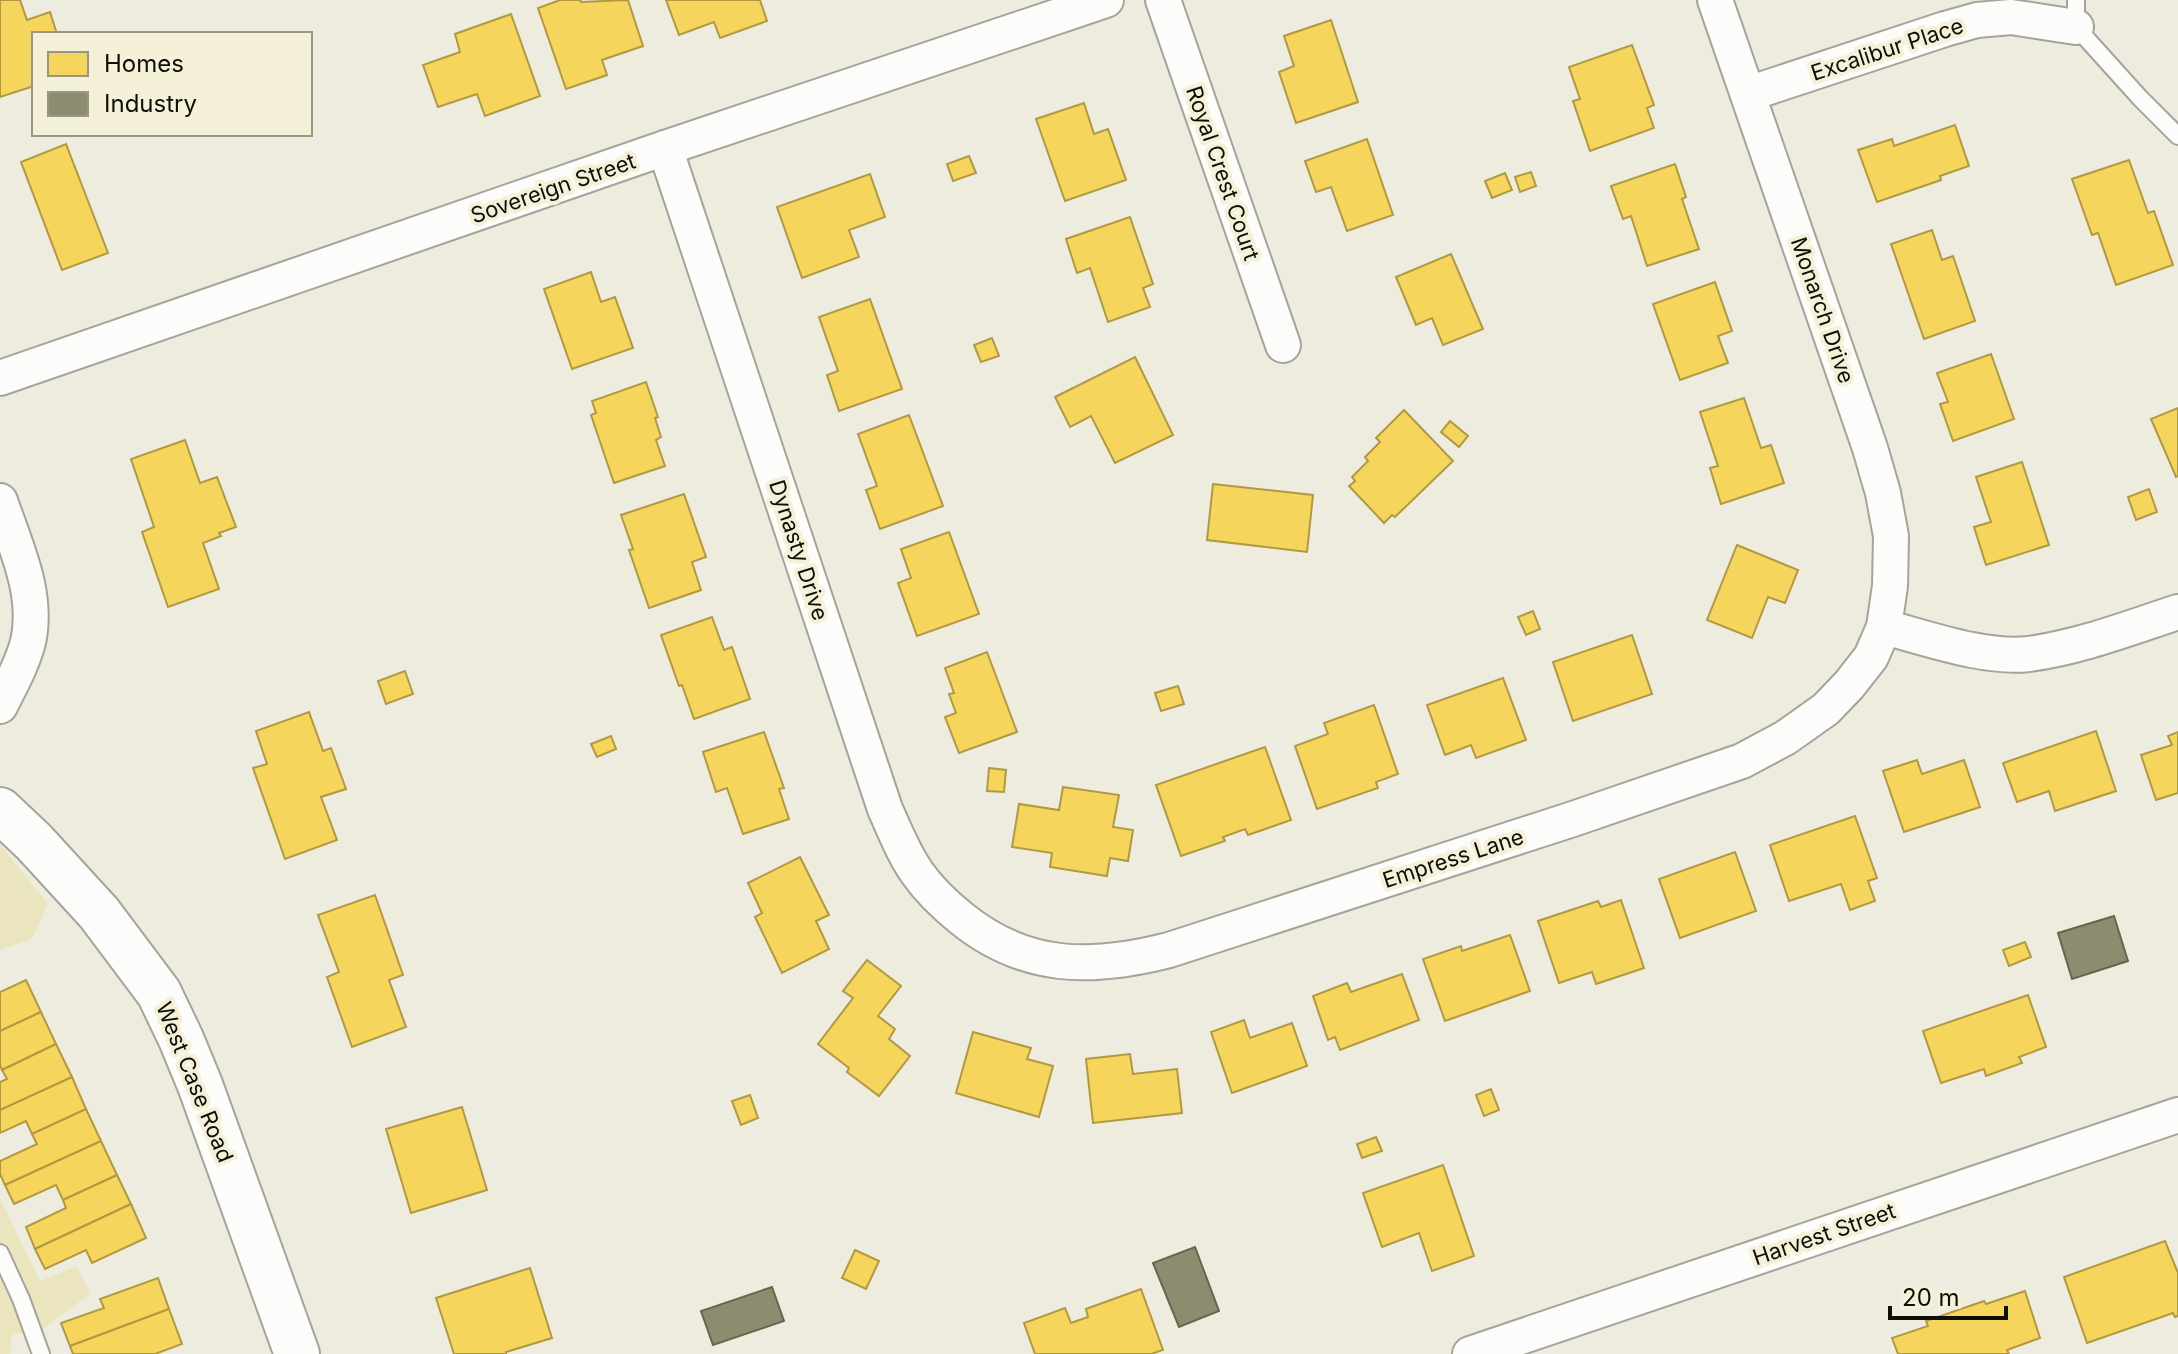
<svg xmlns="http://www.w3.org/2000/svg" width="2178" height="1354" font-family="Inter,sans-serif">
<rect width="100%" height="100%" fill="#eeecde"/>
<g fill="#eae4bf">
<path d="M0,845L48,904L32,939L0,950Z"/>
<path d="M0,1199L40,1281L77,1266L90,1294L40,1331L12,1334L10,1354H0Z"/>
</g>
<g fill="#f6d55c" stroke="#b19942" stroke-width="2">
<path d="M0,0H20L27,20L50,12L57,34H34V86L0,97Z"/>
<path d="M560,0H580L581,2L628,0L643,46L602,60L607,75L566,89L538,8Z"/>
<path d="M666,0H760L767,21L720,38L714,22L679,35Z"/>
<path d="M511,14L540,96L485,116L477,94L438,107L423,65L460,52L455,34Z"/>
<path d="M1331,20L1358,102L1296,123L1279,72L1294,66L1284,36Z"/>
<path d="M1632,45L1654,105L1647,108L1654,128L1590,151L1573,101L1580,99L1569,67Z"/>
<path d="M1084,103L1094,134L1108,129L1126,180L1065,201L1036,119Z"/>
<path d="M1955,125L1969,166L1940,176L1941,180L1877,202L1858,150L1892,139L1894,146Z"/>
<path d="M1367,139L1393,215L1347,231L1331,187L1316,192L1305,161Z"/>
<path d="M66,144L108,253L62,270L21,162Z"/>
<path d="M969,156L976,173L953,181L947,164Z"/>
<path d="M2129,160L2148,213L2154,211L2173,265L2116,285L2098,233L2092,235L2072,179Z"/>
<path d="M1675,164L1686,197L1682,199L1699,249L1647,266L1631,216L1623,219L1611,186Z"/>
<path d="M1531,172L1536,186L1520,192L1515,177Z"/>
<path d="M1505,173L1512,190L1492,198L1485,181Z"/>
<path d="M870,174L885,217L849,230L859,257L802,278L777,207Z"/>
<path d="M1130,217L1153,284L1143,288L1150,307L1108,322L1090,268L1077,273L1066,239Z"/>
<path d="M1932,230L1942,260L1953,256L1975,321L1924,339L1891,244Z"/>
<path d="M1451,254L1483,329L1443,345L1432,318L1416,325L1396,277Z"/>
<path d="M591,272L601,302L615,297L633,348L572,369L544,289Z"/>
<path d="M1715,282L1732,331L1718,336L1728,363L1680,380L1653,304Z"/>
<path d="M870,299L902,389L839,411L827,375L838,371L819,317Z"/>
<path d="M992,338L999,356L981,362L974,345Z"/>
<path d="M1991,354L2014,419L1953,441L1940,404L1948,402L1937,373Z"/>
<path d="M1135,357L1173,435L1115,463L1091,416L1070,427L1055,397Z"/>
<path d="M646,382L658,417L655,418L661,437L656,440L665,466L614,483L591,415L596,413L592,401Z"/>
<path d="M1744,398L1761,448L1771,445L1784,483L1721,504L1710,468L1718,466L1700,412Z"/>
<path d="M2178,408V476L2176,477L2151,419Z"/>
<path d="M1404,410L1453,461L1395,517L1392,515L1384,523L1349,486L1355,481L1352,477L1368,461L1365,457L1380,442L1376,438Z"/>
<path d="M909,415L943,506L880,529L866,490L877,486L858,434Z"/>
<path d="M1450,421L1468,436L1459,447L1441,432Z"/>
<path d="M185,440L200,483L217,477L236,527L219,533L221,536L203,543L219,589L168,607L142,532L154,527L131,459Z"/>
<path d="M2022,462L2049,545L1986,565L1974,527L1991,522L1976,477Z"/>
<path d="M1213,484L1313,495L1307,552L1207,540Z"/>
<path d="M2149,489L2157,512L2136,520L2128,497Z"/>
<path d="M684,494L706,557L692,562L701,590L649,608L629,550L633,549L621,515Z"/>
<path d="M949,532L979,614L917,636L898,583L911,578L901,549Z"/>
<path d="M1737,545L1798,570L1785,603L1768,597L1752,638L1707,620Z"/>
<path d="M1533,611L1540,629L1526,635L1518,617Z"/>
<path d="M712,617L724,650L732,647L750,699L694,719L682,685L679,686L661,635Z"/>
<path d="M1632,635L1652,694L1573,721L1553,662Z"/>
<path d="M987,652L1017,732L959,753L945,717L956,713L949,694L954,693L945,668Z"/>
<path d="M405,671L413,694L386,704L378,681Z"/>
<path d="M1503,678L1526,740L1476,758L1471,745L1445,755L1427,705Z"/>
<path d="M1178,686L1184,704L1161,711L1155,693Z"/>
<path d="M1374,705L1398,774L1376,782L1378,788L1317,809L1295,746L1328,734L1324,723Z"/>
<path d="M309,712L323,751L331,748L346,789L321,797L337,840L285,859L253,768L267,764L256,731Z"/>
<path d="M2096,731L2116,791L2055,811L2049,791L2017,802L2003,763Z"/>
<path d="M764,732L784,788L779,789L789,819L743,834L727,788L716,792L703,752Z"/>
<path d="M2178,732V793L2156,800L2141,755L2172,745L2168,736Z"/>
<path d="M611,736L616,749L597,757L591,744Z"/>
<path d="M1265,747L1291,820L1248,835L1245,829L1223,837L1225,841L1181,856L1156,785Z"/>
<path d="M1917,760L1922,774L1964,760L1980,807L1904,832L1883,771Z"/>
<path d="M989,768L1006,770L1004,792L987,791Z"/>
<path d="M1063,787L1119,795L1113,827L1133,830L1128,861L1110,858L1107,876L1050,867L1052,853L1012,847L1019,804L1059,810Z"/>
<path d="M1855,816L1877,878L1868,881L1875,901L1850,910L1841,884L1789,901L1770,845Z"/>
<path d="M1735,852L1756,911L1680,938L1659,879Z"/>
<path d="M800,857L829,915L816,921L829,949L782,973L755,917L762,913L748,883Z"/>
<path d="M375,895L403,975L389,980L406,1027L352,1047L327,977L339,972L318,915Z"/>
<path d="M1621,900L1644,968L1596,984L1592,972L1559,983L1538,921L1598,901L1601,907Z"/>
<path d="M1510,935L1530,991L1445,1021L1423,959L1461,946L1462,951Z"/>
<path d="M2025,942L2031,957L2009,966L2003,950Z"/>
<path d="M867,960L901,986L878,1016L895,1029L889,1039L910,1056L879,1096L847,1072L849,1068L818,1044L853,998L843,991Z"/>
<path d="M1402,974L1419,1020L1340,1050L1335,1037L1328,1040L1313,996L1347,983L1351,992Z"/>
<path d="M26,980L41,1012L0,1031V992Z"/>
<path d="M2028,995L2046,1047L2019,1057L2022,1063L1986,1076L1984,1069L1941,1083L1923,1031Z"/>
<path d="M41,1012L56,1044L2,1070L0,1065V1031Z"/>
<path d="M1244,1020L1250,1038L1292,1023L1307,1066L1232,1093L1211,1032Z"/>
<path d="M973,1032L1031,1048L1027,1059L1053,1066L1039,1117L956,1093Z"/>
<path d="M56,1044L72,1077L0,1110V1082L7,1079L2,1070Z"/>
<path d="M1130,1054L1133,1074L1177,1069L1182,1113L1093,1123L1086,1059Z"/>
<path d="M72,1077L86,1109L32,1134L26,1121L0,1133V1110Z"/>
<path d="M1491,1089L1499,1110L1484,1116L1476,1095Z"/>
<path d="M750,1095L758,1118L741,1125L732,1101Z"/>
<path d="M462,1107L487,1190L411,1213L386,1129Z"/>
<path d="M86,1109L101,1141L5,1185L0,1174V1161L37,1144L32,1134Z"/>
<path d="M1376,1137L1382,1151L1362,1158L1357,1144Z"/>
<path d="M101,1141L117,1175L63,1200L56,1185L14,1204L5,1185Z"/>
<path d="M1443,1165L1474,1256L1432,1271L1419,1233L1382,1247L1363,1193Z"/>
<path d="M117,1175L131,1204L35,1249L26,1227L66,1208L63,1200Z"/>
<path d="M131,1204L146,1238L92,1263L86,1250L45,1269L35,1249Z"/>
<path d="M2165,1241L2178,1273V1316L2175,1317L2173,1313L2087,1343L2064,1277Z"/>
<path d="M855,1250L879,1261L866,1289L842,1278Z"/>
<path d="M530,1268L552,1338L506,1352V1354H454L436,1298Z"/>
<path d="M158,1278L169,1309L70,1346L61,1323L104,1308L100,1299Z"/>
<path d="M1141,1289L1163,1350L1151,1354H1035L1024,1323L1065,1308L1071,1323L1088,1317L1086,1309Z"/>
<path d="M2025,1291L2040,1338L2007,1350L2009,1354H1898L1892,1338L1928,1326L1926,1321L1984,1301L1986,1304Z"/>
<path d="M169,1309L182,1344L155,1354H73L70,1346Z"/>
</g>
<g fill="#8c8c6e" stroke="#66664f" stroke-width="2">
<path d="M2114,916L2128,961L2072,979L2058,933Z"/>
<path d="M1195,1247L1219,1311L1179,1327L1153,1263Z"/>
<path d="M772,1287L784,1321L713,1345L701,1311Z"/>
</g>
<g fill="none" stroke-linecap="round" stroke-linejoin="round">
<defs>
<g id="lane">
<path d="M2076,0V27L2140,98L2178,136"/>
<path d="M0,1253L21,1299L41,1354"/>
</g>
<g id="street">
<path d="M1163,0L1283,345"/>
<path d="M1748,94L1945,29L1977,20L2011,17L2076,27"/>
<path d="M665,148L885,809C895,831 904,855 918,874C930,891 945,905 961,918C1025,970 1091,970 1169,950L1573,819L1742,761L1785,738L1826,709L1849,685L1871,657L1884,627L1890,586L1891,536L1883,493L1870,448L1715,0"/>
<path d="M0,378L665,148L1106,0"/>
<path d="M0,501C15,545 39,594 28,642C22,665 10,686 0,706"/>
<path d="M1884,627C1927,638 1984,659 2029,654C2080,647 2129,628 2178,612"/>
<path d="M1470,1354L2178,1115"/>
</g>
<path id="secondary" d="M0,810L34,842L99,913L159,993L181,1039L200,1085L297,1354"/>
</defs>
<use href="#lane" stroke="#a6a49a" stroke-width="20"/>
<use href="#street" stroke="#a6a49a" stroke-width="38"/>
<use href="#secondary" stroke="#a6a49a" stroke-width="48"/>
<use href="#lane" stroke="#fcfcfa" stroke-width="16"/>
<use href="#street" stroke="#fcfcfa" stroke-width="34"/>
<use href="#secondary" stroke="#fcfcfa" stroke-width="44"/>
</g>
<g text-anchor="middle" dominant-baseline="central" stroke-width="8" stroke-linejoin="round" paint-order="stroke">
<g font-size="22" fill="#0f0e06" stroke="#f4f1d8">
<text transform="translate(1887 49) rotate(-18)">Excalibur Place</text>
<text transform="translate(1223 173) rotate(71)">Royal Crest Court</text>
<text transform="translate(553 188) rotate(-19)">Sovereign Street</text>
<text transform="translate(1823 310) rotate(71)">Monarch Drive</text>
<text transform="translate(799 550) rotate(72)">Dynasty Drive</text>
<text transform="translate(1453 858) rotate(-18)">Empress Lane</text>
<text transform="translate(195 1082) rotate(68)">West Case Road</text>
<text transform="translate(1824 1234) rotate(-19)">Harvest Street</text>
</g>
</g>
<rect x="32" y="32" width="280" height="104" fill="#f4f1d8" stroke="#989684" stroke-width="2"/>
<rect x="48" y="52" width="40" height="24" fill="#f6d55c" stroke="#989684" stroke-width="2"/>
<text x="104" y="72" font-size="24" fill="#0f0e06">Homes</text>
<rect x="48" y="92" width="40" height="24" fill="#8c8c6e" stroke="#989684" stroke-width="2"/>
<text x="104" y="112" font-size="24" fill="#0f0e06">Industry</text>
<path d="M1890 1306v12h116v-12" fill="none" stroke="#0f0e06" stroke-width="4"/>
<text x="1902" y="1306" font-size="24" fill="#0f0e06" stroke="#f4f1d8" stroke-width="6" paint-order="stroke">20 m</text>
</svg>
